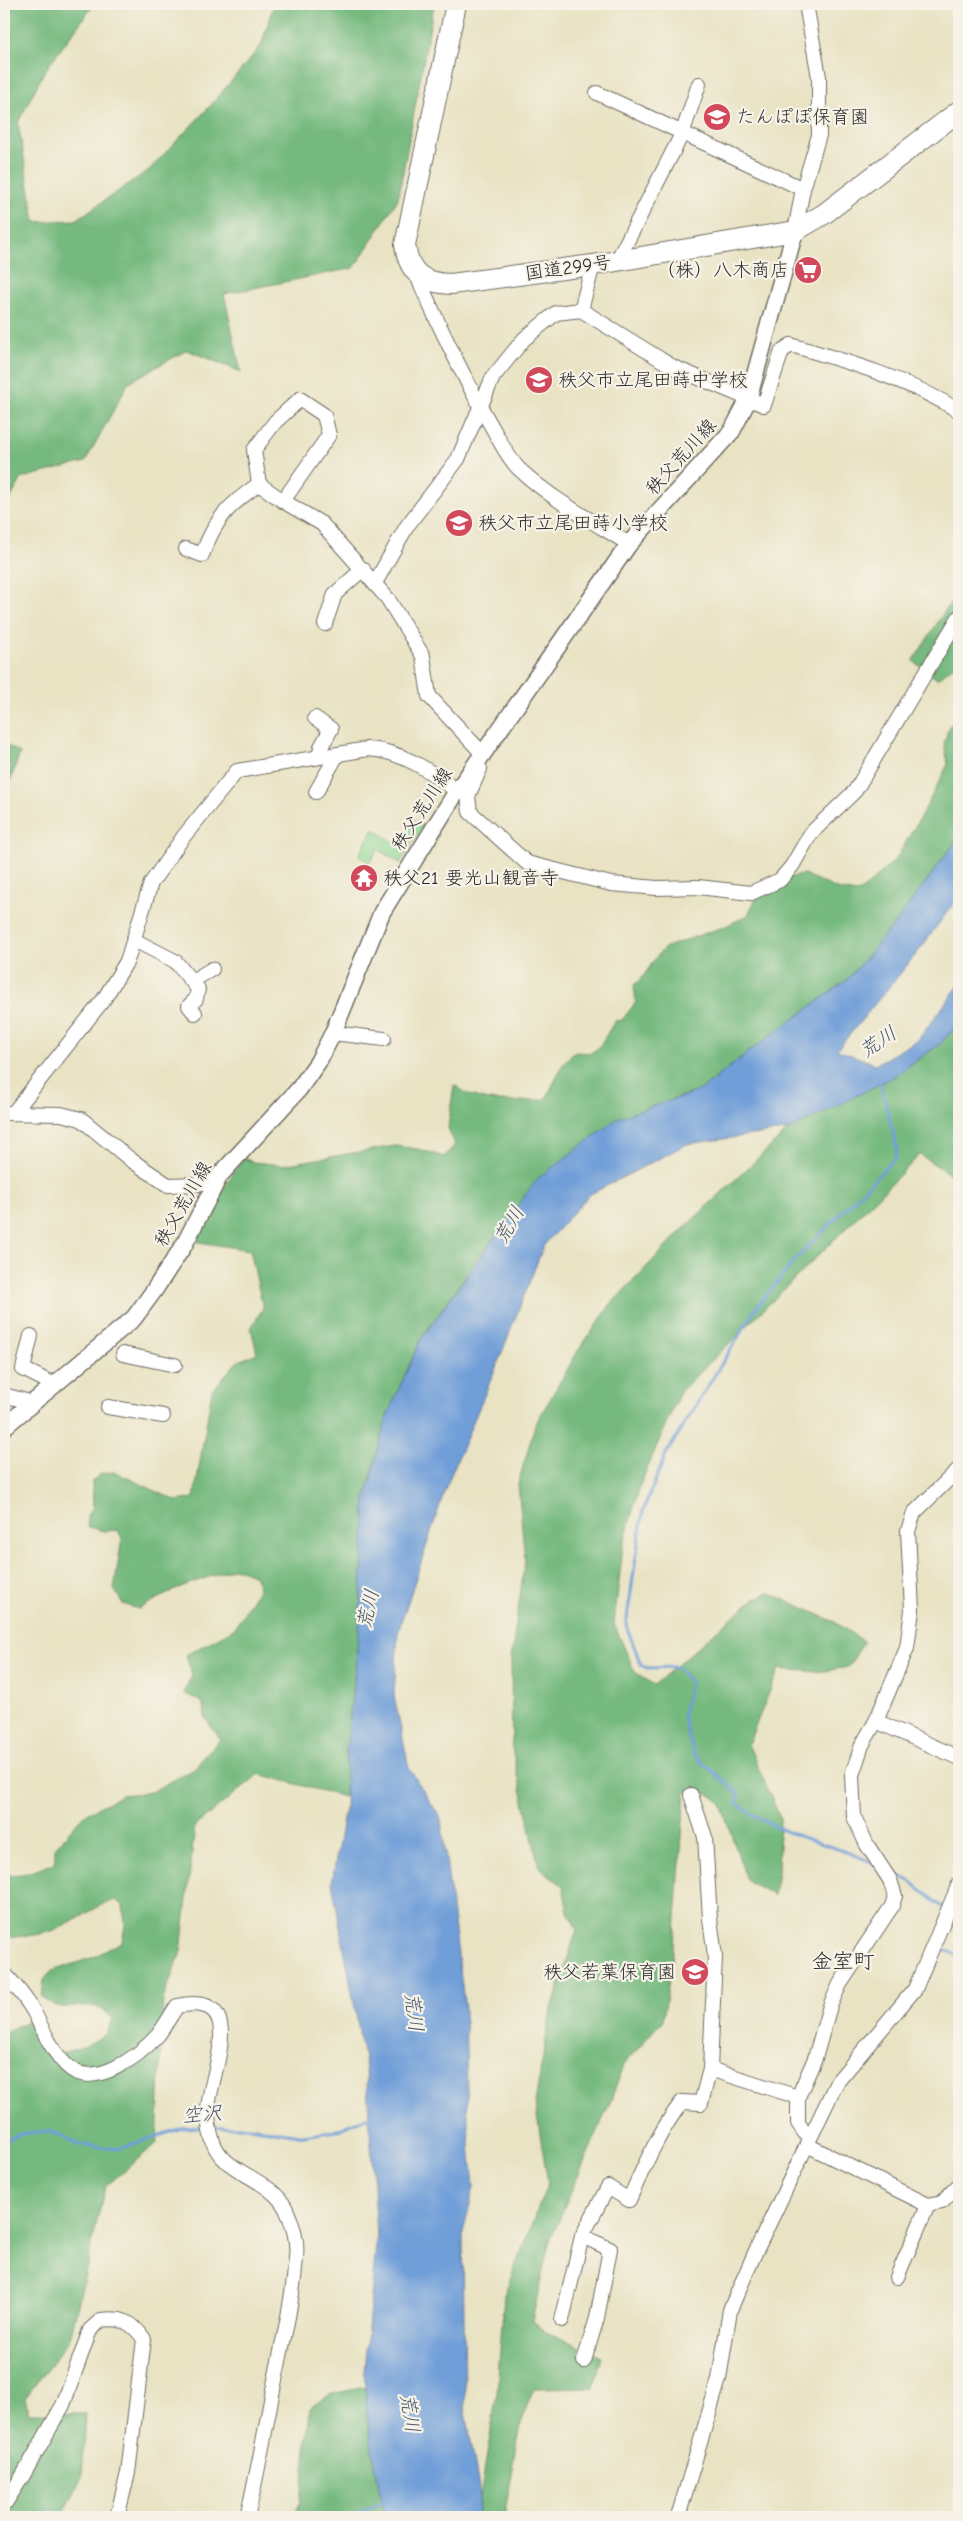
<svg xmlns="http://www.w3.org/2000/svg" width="963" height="2521" font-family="'Comic Neue','Klee One',sans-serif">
<rect width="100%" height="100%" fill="#f7f3e8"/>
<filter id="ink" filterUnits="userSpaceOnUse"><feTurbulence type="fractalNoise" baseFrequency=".02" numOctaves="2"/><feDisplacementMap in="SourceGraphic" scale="10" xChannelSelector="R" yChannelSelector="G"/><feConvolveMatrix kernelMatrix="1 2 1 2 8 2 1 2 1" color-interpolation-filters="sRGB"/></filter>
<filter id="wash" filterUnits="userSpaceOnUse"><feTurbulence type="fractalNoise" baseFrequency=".0096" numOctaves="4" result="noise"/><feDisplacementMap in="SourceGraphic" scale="20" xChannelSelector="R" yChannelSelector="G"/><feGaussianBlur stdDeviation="1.12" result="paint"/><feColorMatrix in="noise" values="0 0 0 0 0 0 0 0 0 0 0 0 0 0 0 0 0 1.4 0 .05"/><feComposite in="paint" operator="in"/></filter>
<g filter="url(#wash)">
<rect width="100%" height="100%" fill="#e9e3c4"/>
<path fill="#92d994" stroke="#5e8260" d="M414,821L423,826L400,863L378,849L369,863L359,856L373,829L397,844Z"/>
<g fill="#75b97e" stroke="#507254">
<path d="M4,4H94L44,72L18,123L35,222L76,220L149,170L211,105L261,46L274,4H434L398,199L354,268L224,294L241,372L187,350L129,382L85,462L22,478L4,510Z"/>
<path d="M959,589V662L937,679L913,661Z"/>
<path d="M959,717V837L897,921L847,980L747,1053L701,1090L618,1118L483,1251L421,1339L387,1416L366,1498L359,1632L346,1754L345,1797L259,1774L195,1826L181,1952L163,1999L157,2143L105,2187L70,2339L25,2398L29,2413L86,2414L82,2477L62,2517H8L4,2514V2032L30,2020L55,2055L86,2046L106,2034L113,2019C93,1996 80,2011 56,2006C52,2005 47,2000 42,1998L44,1980L52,1971L94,1957L122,1942L125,1925L123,1905L115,1900C92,1907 75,1923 55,1930C38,1936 21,1936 4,1938V1876L28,1873L55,1863V1848L79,1820L89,1812L122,1795L151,1792L198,1767C202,1754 212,1750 220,1739L206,1719L202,1702L184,1693L192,1676L186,1655L234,1629L258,1590L256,1576L235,1568L183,1586L138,1609L123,1604L114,1589L122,1538L118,1530L104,1531L88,1527L87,1515L93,1507L92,1481L101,1474L115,1472L177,1501L194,1498L212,1390L237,1362L257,1353L251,1328L263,1308L250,1250L198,1242L200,1224L243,1158L253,1162L282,1165L395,1146L418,1149L444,1157L455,1145L448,1128L454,1085C459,1088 465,1093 471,1095C492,1104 524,1102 546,1099L562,1066L573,1052L591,1053L599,1047L615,1021L622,1020L636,1002L634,985C648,975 652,958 666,947L726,926L748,915L757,896L788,878L804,874L839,890L857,893L867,886L896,859L924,811L948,764L944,744L949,726Z"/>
<path d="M4,744L20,753L4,799Z"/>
<path d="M959,1024V1180L920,1155L680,1392L640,1485L623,1546L614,1624L635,1672L654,1685L749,1603L768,1592L835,1622L864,1642L848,1667L819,1672L779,1669L748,1744L780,1818L778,1872L774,1895L747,1881L721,1804C709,1791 702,1790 685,1792L674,1947L663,2020L623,2065L610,2103L549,2243L532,2321L544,2331L602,2356L594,2387L534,2388L522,2419L504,2517H477L497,2392L504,2295L548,2183L535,2103L550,2015L577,1929L568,1912L563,1886L539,1867L512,1749L511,1659L525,1560L518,1484L535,1425L578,1351L611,1304L684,1228L788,1130L893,1077L940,1044Z"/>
<path d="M365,2387L368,2424L384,2517H292L301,2502L310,2408L328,2395Z"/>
</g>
<path fill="#709ed8" stroke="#4e6482" d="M959,837V896L918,952L837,1050L876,1064L918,1040L959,985V1024L940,1044L893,1077L789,1130L687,1144L589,1195L544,1245L499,1360L446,1487L398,1632L394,1696L409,1768L441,1819L465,2010L468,2124L474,2187L463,2233L465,2406L480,2494L477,2517H384L368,2424L364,2371L377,2234L366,2070L332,1882L345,1808L346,1754L359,1632L366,1498L387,1416L421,1339L537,1179L618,1118L701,1090L747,1053L847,980L897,921Z"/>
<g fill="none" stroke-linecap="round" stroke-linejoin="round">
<g stroke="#709ed8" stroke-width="3">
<path d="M873,1863C825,1840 779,1838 736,1802L739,1794L694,1755L683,1717L690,1682L677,1667L647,1668L641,1665L626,1625L643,1511L666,1454L756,1308L795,1260L896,1157L897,1148L880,1081"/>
<path d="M890,1871L910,1881L944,1908"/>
<path d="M938,1944L943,1950L959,1955"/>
<path d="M213,2127H250L305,2136L335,2131L373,2115"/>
<path d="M4,2141L21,2134L48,2131L82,2145L118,2149L182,2128L205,2127"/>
<path d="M47,2511L62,2517"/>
<path d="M350,2517L383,2502"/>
</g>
</g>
</g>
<g filter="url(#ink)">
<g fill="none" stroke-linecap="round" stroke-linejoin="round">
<defs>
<g id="minor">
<path d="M597,93L803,189"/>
<path d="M795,231L803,189L819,135V77L806,4"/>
<path d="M617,261L682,134L699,84"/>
<path d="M423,278L420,283C442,332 465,381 492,427C500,441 507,457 519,469C551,499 592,521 629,544"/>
<path d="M581,310L593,265"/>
<path d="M283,501L259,484L254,450L275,422L300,399L324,415L329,435L283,501L322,524L388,599L423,656L429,696L483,754"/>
<path d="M186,549L202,555C215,520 227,506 259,484"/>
<path d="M375,583L407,526L458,459L493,377L524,339L556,313L581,310L673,367L764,405L782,351L791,345C849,362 908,379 959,411"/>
<path d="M325,624L335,594L363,569"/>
<path d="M315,718L331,729L321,747L319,757"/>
<path d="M475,765L480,769L468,796L470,812L527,863L611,884L657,888L698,887L751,893L780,880L792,866L811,833L855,791L959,617"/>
<path d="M316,792L337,755"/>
<path d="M134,940L175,961L198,989L196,999L189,1006L195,1013"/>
<path d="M192,981L212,969"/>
<path d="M333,1033L384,1039"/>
<path d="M14,1112L104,999L127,961L151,883L184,836L237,771L368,749C402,751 430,771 457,791"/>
<path d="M4,1113L61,1114L81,1119L131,1160L168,1185L198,1184L220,1175"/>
<path d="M31,1336L23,1369L55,1385"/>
<path d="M123,1354L175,1365"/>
<path d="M4,1395L33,1403"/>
<path d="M108,1407L163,1416"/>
<path d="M876,1721L959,1758"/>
<path d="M691,1795L705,1837L710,1919L715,1956L710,2069L798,2097"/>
<path d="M4,1973C15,1985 26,1998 34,2012C43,2030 52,2051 66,2065C92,2092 139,2056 158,2035C165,2026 171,2015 177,2006C250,1991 211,2071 208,2108C208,2117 209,2130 212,2138C220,2174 270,2176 286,2209C293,2224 298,2241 296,2257C293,2303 281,2349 272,2395C264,2436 257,2477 247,2517"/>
<path d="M809,2139L798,2123V2097L815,2058L830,2006L840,1984L892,1906L895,1896L890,1880L867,1845L854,1817L852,1775L862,1745L876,1721L907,1648L912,1610L908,1531L914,1513L959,1469"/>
<path d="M807,2145L928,2205L942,2202L959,2185"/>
<path d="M582,2236L610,2249L597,2318L584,2361"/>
<path d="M897,2277L928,2205"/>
<path d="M562,2320L582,2236L608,2187L629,2200C644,2167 659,2131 682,2102L701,2103L710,2069"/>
<path d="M4,2505L22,2477L63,2405L90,2330L101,2320C122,2317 132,2322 144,2339L128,2473L117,2517"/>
<path d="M678,2517L719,2379L730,2310L754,2255L837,2082L915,1989L959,1884"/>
</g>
<path id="major" d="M4,1427L134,1318L153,1292L184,1245L220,1175L299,1089L318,1062L333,1033L382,912L457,791L629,544L732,431L748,400L795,231"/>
<path id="highway" d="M456,4L405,245C409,273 422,283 451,284L593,265L795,231L824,214L959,111"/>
</defs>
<use href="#minor" stroke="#6e6b61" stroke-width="16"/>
<use href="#major" stroke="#6e6b61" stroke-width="19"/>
<use href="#highway" stroke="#6e6b61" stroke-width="22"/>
<use href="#minor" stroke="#fff" stroke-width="14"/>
<use href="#major" stroke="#fff" stroke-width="16"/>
<use href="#highway" stroke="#fff" stroke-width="20"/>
</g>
</g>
<defs>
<symbol id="school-disc" viewBox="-11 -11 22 22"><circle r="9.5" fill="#d1495b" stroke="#f7f3e8"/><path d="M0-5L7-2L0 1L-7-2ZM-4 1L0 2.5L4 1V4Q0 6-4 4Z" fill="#fff"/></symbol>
<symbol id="supermarket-disc" viewBox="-11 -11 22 22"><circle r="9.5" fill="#d1495b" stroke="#f7f3e8"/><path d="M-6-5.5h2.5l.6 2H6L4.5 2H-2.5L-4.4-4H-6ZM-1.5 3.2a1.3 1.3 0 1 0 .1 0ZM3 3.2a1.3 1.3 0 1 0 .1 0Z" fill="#fff"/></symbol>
<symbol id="temple-disc" viewBox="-11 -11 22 22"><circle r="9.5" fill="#d1495b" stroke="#f7f3e8"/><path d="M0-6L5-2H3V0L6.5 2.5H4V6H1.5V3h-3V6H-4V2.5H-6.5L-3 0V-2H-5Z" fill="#fff"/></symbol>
</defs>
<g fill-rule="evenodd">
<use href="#school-disc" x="701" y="101" width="32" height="32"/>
<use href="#supermarket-disc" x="792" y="254" width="32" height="32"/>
<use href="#school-disc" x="523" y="364" width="32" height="32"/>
<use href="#school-disc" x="443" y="507" width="32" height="32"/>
<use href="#temple-disc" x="348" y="862" width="32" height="32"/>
<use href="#school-disc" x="679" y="1956" width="32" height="32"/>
</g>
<g text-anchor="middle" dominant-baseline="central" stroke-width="4.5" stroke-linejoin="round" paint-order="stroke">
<g font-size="19" fill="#2b2b2b" stroke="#f7f3e8" text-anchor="start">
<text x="736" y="117">たんぽぽ保育園</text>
<text x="789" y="270" text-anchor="end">（株）八木商店</text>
<text x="558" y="380">秩父市立尾田蒔中学校</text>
<text x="478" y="523">秩父市立尾田蒔小学校</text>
<text x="383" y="878">秩父21 要光山観音寺</text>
<text x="676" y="1972" text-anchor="end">秩父若葉保育園</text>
</g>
<g font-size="19" fill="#2b2b2b" stroke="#f7f3e8">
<text transform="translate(568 268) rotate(-8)">国道299号</text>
<text transform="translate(681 457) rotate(-48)">秩父荒川線</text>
<text transform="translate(422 809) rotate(-57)">秩父荒川線</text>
<text transform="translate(183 1204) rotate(-60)">秩父荒川線</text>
</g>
<g font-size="20" font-style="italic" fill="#435368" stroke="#f7f3e8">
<text transform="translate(878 1042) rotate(-34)">荒川</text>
<text transform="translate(509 1225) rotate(-60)">荒川</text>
<text transform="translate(368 1609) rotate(-77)">荒川</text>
<text transform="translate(414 2012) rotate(83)">荒川</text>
<text transform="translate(202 2114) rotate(-4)">空沢</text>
<text transform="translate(410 2413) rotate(81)">荒川</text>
</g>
<g font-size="21" fill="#2b2b2b" stroke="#f7f3e8">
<text x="843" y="1961">金室町</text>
</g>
</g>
<rect width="963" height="2521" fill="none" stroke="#f7f3e8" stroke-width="20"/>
</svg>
